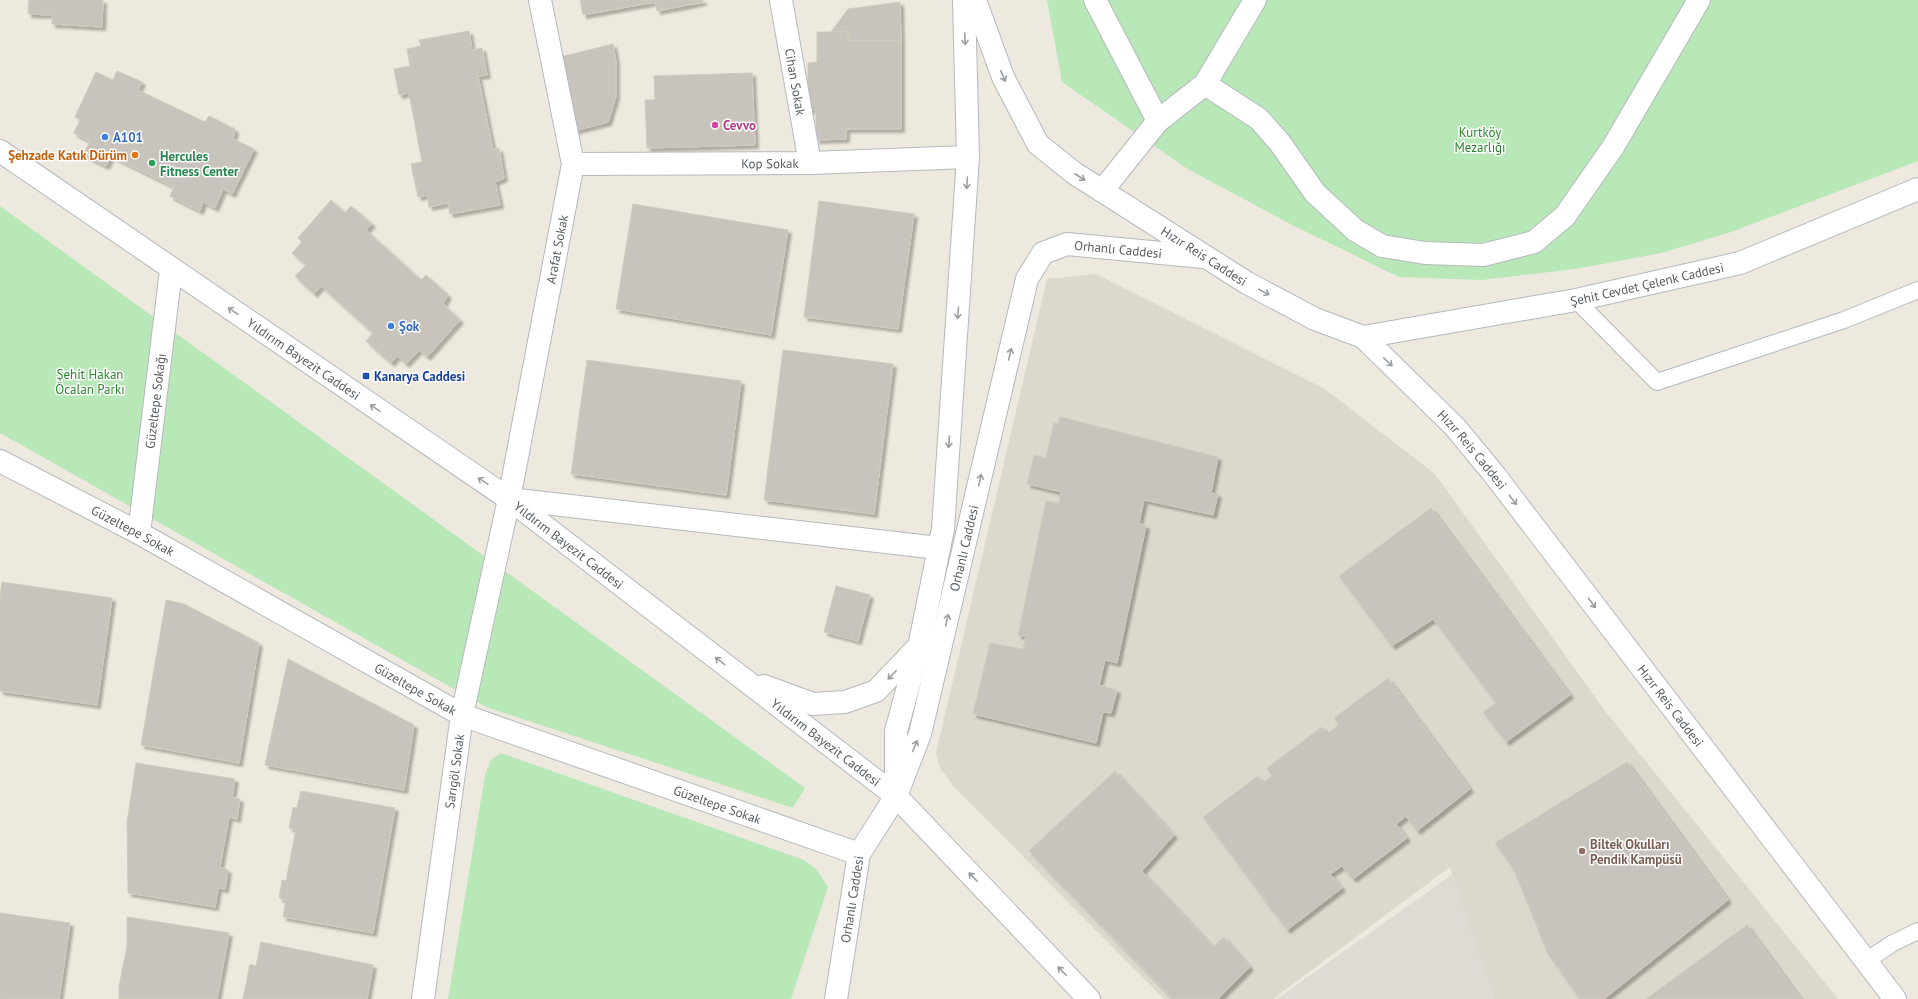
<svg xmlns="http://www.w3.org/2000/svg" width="1918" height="999" font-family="'PT Sans',sans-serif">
<defs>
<filter id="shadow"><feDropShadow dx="3.5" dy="3.5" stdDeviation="1" flood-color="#0004"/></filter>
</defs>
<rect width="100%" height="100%" fill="#ede9de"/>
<path fill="#dddbd4" d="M1453,874L1494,999H1277Z"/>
<path fill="#dcd8cd" d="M1096,274L1325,389L1435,474L1605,711L1838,999H1494L1450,867L1273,999H1164L954,787L940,768L936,753L1047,279Z"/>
<g fill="#b9e8b8">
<path d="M1047,0H1918V161L1731,232L1662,253L1575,269L1482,280L1399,277L1292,225L1186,168L1062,82Z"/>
<path d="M0,206L805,788L793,808L486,707L0,433Z"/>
<path d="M501,753L804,860L816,869L828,887L791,999H448L485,775L491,760Z"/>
</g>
<g fill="#c8c3bc" stroke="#d2cabc" filter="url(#shadow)">
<path d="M29,0H103L102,27L52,24V15L28,14Z"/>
<path d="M580,0H703V2L657,11L655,2L583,15Z"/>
<path d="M900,2L901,41H848V32H831L848,9Z"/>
<path d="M469,31L472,50L482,48L487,75L478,76L493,150L499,148L504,178L495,182L500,205L450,214L448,203L429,207L427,195L418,197L411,164L422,162L409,93L399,95L394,69L410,66L407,49L421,46L419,40Z"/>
<path d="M817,32H848V41H901V129H846V139L816,140V110H808V63L817,62Z"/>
<path d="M613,44L616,62V96L608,122L574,131L560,57Z"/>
<path d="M117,71L142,82L138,90L205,122L209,116L235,129L233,139L254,149L232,194L223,189L215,208L203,202L200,211L170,196L174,187L111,156L106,166L83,155L90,141L74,133L80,120L75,117L96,72L113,80Z"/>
<path d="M752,73L755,145L647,148L645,100H655L654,76Z"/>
<path d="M331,200L345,213L351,206L372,224L366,230L421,280L426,275L448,295L443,304L460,320L427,357L419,350L406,364L397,356L391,363L366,341L373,333L321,286L314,294L295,276L306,265L292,253L302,242L298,238Z"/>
<path d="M819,201L914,214L898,329L804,317Z"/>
<path d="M633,204L788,230L771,335L616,309Z"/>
<path d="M783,350L893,364L874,514L764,500Z"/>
<path d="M587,360L741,381L726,495L571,474Z"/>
<path d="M1060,417L1218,457L1211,493L1218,494L1213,515L1144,500L1139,523L1146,526L1117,663L1105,660L1099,685L1117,690L1111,713L1103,712L1096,743L973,714L990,643L1023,649L1026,636L1018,635L1046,501L1059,503L1061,492L1027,484L1034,455L1046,458L1054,423L1058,424Z"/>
<path d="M1431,508L1570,695L1506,742L1483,712L1496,703L1433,619L1392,646L1339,576Z"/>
<path d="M2,582L112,598L97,705L0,691V596Z"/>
<path d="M836,586L870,595L858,641L824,632Z"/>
<path d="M166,600L184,604L259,643L239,763L141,745Z"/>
<path d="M288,659L414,725L404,790L265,765Z"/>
<path d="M1388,678L1470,789L1417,831L1406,816L1396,824L1407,838L1353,879L1342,866L1330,874L1342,888L1287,930L1203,817L1258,776L1263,783L1272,776L1267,768L1322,727L1327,734L1339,725L1334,718Z"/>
<path d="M1627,762L1728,900L1604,999H1580L1548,954L1514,870L1495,843Z"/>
<path d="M136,763L235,779L232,797L240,799L237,819L229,817L220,867L228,870L225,889L218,888L215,907L128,893L127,823Z"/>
<path d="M1115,771L1174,835L1142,871L1213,947L1224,937L1250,967L1218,999H1173L1029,851Z"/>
<path d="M301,791L395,808L373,933L283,917L286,900L279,898L282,880L286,881L296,829L289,828L293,807L297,808Z"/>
<path d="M0,913L70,923L59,999H0Z"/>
<path d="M127,917L229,933L217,999H119V986L127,946Z"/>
<path d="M1747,925L1801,999H1646Z"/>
<path d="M261,942L373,965L367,999H243L250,964L256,966Z"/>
</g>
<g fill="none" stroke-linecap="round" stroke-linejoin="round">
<defs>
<g id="service">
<path d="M1576,300L1657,382L1844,320L1918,290"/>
<path d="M1866,961L1893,943L1918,931"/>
</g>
<g id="minor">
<path id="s1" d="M781,0L810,163"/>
<path d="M1095,0L1158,121"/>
<path d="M1205,84L1259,119L1280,143L1315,193L1355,230L1382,246L1425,253L1483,255L1534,242L1565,216L1613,147L1699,0"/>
<path id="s2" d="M573,164L810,163L968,157"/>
<path d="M1102,191L1158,121L1205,84L1255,0"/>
<path id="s3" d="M1363,337L1576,300L1740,263L1918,189"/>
<path id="s4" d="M0,461L139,533L462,715L859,854"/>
<path d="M509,499L939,548"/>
<path id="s5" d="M139,533L171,270"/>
<path id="s6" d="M423,999L462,715L509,499L573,164L540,0"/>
</g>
<g id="tertiary">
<path id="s7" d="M975,0L1003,77L1038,144L1074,173L1247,283L1315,319L1363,337L1455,427L1493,473L1895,999"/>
<path id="s8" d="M0,151L509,499L896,796L1089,999"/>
<path d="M764,686L813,704L845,702L876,691L918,647"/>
<path d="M896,782V731L919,647L943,529L968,157L964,0"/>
<path id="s9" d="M836,999L859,854L896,796L920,734L1027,279L1043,253L1067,244L1203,257"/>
</g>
</defs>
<use href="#service" stroke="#b5b8bd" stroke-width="18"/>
<use href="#minor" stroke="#b5b8bd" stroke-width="24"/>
<use href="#tertiary" stroke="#b5b8bd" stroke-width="24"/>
<use href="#service" stroke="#fff" stroke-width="16"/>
<use href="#minor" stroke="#fff" stroke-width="22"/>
<use href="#tertiary" stroke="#fff" stroke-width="22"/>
</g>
<defs><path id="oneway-shaft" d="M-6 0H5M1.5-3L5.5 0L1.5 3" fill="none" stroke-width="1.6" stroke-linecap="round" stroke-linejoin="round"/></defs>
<g stroke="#9b9ea1">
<use href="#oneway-shaft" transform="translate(965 39) rotate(88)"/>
<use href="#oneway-shaft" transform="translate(1003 76) rotate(67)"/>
<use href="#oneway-shaft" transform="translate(1080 177) rotate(33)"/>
<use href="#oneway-shaft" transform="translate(967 183) rotate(94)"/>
<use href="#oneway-shaft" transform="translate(1264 292) rotate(28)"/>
<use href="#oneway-shaft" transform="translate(233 311) rotate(-146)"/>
<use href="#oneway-shaft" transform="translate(958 313) rotate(94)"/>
<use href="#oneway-shaft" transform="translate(1010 354) rotate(-77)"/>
<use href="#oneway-shaft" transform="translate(1388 362) rotate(44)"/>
<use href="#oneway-shaft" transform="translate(375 408) rotate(-146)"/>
<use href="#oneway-shaft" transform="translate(949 442) rotate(94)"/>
<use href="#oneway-shaft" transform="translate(980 480) rotate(-77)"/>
<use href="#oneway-shaft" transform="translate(483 481) rotate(-146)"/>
<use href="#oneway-shaft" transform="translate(1513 500) rotate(52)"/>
<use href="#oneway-shaft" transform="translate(1592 603) rotate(53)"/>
<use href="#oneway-shaft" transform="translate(947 620) rotate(-77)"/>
<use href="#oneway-shaft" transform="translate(720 661) rotate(-142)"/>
<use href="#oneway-shaft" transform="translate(892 675) rotate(134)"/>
<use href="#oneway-shaft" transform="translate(915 746) rotate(-68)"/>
<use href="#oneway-shaft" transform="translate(973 877) rotate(-134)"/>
<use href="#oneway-shaft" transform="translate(1062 971) rotate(-134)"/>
</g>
<circle fill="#d1479c" stroke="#fff" stroke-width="1.5" cx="715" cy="125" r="4"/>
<g fill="#3f7fe0" stroke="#fff" stroke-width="1.5">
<circle cx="105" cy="137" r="4"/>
<circle cx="391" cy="326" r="4"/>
</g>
<circle fill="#e8710a" stroke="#fff" stroke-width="1.5" cx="135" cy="155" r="4"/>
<circle fill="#2e9e5b" stroke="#fff" stroke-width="1.5" cx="152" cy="163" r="4"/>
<rect fill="#1a4fb4" stroke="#fff" stroke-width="1.5" x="362" y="372" width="8" height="8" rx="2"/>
<circle fill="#8d6e63" stroke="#fff" stroke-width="1.5" cx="1582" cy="851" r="4"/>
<g text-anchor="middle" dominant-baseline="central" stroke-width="3" stroke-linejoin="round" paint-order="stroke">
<g font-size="13" fill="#585d62" stroke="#fff">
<text stroke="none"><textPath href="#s1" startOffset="83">Cihan Sokak</textPath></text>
<text stroke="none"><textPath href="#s2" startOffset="197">Kop Sokak</textPath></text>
<text stroke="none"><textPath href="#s6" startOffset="762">Arafat Sokak</textPath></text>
<text stroke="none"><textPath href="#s9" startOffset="857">Orhanlı Caddesi</textPath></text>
<text stroke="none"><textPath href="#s7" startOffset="358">Hızır Reis Caddesi</textPath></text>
<text stroke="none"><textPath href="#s3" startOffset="289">Şehit Cevdet Çelenk Caddesi</textPath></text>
<text stroke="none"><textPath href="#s8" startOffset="368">Yıldırım Bayezit Caddesi</textPath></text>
<text stroke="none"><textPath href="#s5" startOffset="133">Güzeltepe Sokağı</textPath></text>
<text stroke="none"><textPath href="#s7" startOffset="694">Hızır Reis Caddesi</textPath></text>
<text stroke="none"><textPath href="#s4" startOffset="150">Güzeltepe Sokak</textPath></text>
<text stroke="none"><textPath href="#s8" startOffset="692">Yıldırım Bayezit Caddesi</textPath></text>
<text stroke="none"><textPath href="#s9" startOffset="473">Orhanlı Caddesi</textPath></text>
<text stroke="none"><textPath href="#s4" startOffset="474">Güzeltepe Sokak</textPath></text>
<text stroke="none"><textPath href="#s7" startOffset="1018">Hızır Reis Caddesi</textPath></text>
<text stroke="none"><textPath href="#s8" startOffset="1016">Yıldırım Bayezit Caddesi</textPath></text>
<text stroke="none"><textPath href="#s6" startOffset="230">Sarıgöl Sokak</textPath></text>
<text stroke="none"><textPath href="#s4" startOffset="798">Güzeltepe Sokak</textPath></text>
<text stroke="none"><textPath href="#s9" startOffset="101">Orhanlı Caddesi</textPath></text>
</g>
<g font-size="13" font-weight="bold" fill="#b23c85" stroke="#fff" text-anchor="start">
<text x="723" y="125">Cevvo</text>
</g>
<g font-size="13" fill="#2c862d" stroke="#fff">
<text x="1480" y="132">Kurtköy<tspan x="1480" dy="15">Mezarlığı</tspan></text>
<text x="90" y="374">Şehit Hakan<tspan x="90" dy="15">Öcalan Parkı</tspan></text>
</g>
<g font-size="13" font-weight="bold" fill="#366cbe" stroke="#fff" text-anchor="start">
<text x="113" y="137">A101</text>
<text x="399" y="326">Şok</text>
</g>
<g font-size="13" font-weight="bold" fill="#c56008" stroke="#fff" text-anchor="end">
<text x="127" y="155">Şehzade Katık Dürüm</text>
</g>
<g font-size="13" font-weight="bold" fill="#27864d" stroke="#fff" text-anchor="start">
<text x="160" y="156">Hercules<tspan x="160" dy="15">Fitness Center</tspan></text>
</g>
<g font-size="13" font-weight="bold" fill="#164399" stroke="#fff" text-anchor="start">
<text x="374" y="376">Kanarya Caddesi</text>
</g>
<g font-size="13" font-weight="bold" fill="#785e54" stroke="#fff" text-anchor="start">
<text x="1590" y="844">Biltek Okulları<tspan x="1590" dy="15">Pendik Kampüsü</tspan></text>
</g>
</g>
</svg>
